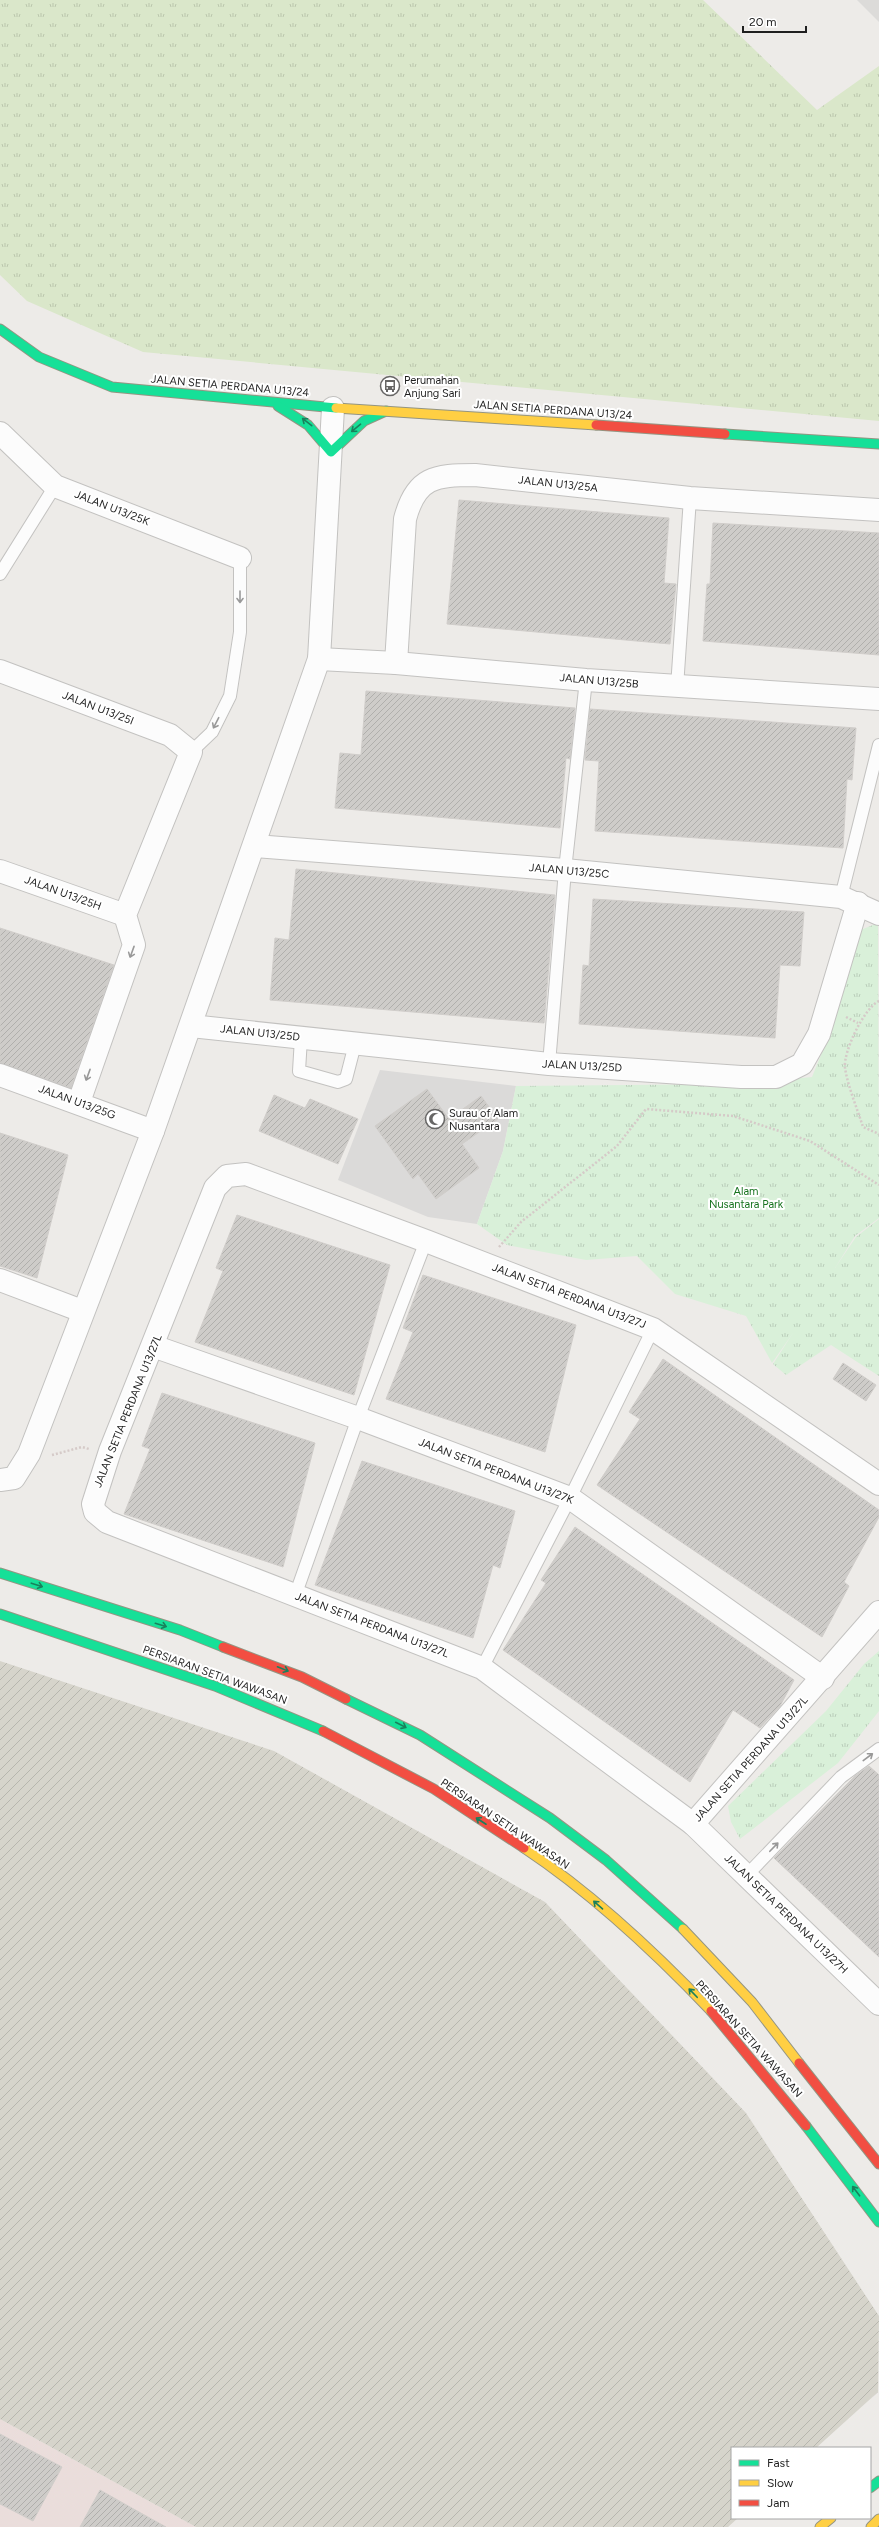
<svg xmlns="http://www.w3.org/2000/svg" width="879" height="2527" font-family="Figtree,sans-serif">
<defs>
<pattern id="construction-furrows" width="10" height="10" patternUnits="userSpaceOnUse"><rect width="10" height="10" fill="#d6d4cb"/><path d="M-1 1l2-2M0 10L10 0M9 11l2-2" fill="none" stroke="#b7b6ae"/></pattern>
<pattern id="grass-tufts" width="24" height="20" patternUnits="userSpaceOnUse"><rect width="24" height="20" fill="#dae7ca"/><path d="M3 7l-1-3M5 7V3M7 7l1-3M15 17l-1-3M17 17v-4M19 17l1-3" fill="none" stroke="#bbc6ad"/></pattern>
<pattern id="park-tufts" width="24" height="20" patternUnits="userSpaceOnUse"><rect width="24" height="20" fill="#d9f0d9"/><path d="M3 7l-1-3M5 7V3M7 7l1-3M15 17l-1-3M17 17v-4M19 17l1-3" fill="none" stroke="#bacdba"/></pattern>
<pattern id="building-hatch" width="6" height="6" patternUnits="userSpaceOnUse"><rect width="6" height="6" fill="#ceccc9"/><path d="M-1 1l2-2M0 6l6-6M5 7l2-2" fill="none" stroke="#b0afac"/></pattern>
</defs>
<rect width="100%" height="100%" fill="#edebe8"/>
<path fill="#dcdbd9" d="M857,0H879V22Z"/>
<path fill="#eadddb" d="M0,2419L196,2527H0Z"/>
<path fill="#dbdad9" d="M380,1070L516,1086L503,1151L477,1224L428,1217L338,1180Z"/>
<path fill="url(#construction-furrows)" d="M0,1661L274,1751L545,1902L746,2113L879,2316L878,2392L816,2448H732V2518H738L728,2527H196L0,2419Z"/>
<path fill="url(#grass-tufts)" d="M0,0H703L817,110L879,66V421L143,352L27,301L0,275Z"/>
<g fill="url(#park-tufts)">
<path d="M878,923L879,1218L855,1236L835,1268L856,1237L879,1219V1376L831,1345L786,1375L773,1364L793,1333L772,1363L746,1316L675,1294L637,1256L586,1260L507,1245L477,1224L503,1151L516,1086L739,1084L812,1077L825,1045L848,935Z"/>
<path d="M879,1651V1711L838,1763L740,1839L731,1822L728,1806L826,1711L864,1664Z"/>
</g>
<g fill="url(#building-hatch)" stroke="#d0cdca">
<path d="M459,500L669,518L664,583L676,584L670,644L447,624Z"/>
<path d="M713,523L879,533V655L703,641L707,584H710Z"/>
<path d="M366,691L575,708L570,759L566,758L560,828L335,808L340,753L361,755Z"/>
<path d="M590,709L856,728L852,780L847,779L843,848L595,831L599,761L585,760Z"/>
<path d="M296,869L555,895L544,1023L270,1000L275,938L289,940Z"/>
<path d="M593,899L804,912L800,966L780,965L775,1038L579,1024L583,965L589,966Z"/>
<path d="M0,928L114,965L71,1088L0,1063Z"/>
<path d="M427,1089L449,1119L481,1096L498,1119L462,1144L479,1168L436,1199L418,1174L413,1179L375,1126Z"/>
<path d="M274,1095L305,1108L310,1099L358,1119L338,1164L259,1131Z"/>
<path d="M0,1133L68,1155L37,1278L0,1266Z"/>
<path d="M237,1215L390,1265L354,1395L195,1342L223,1271L216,1268Z"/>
<path d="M423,1275L576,1325L545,1452L386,1399L413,1332L403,1328Z"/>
<path d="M663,1359L879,1510V1517L844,1582L849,1586L822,1637L597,1485L640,1419L629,1412Z"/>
<path d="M843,1363L876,1385L866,1401L833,1379Z"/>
<path d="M162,1393L315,1443L283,1567L124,1514L150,1449L142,1446Z"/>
<path d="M362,1461L515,1511L500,1568L493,1565L473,1638L315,1585Z"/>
<path d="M575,1527L794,1680L780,1706L760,1728L733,1710L690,1782L503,1650L546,1583L541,1580Z"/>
<path d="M869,1766L879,1775V1957L774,1858L855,1776Z"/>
<path d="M0,2434L62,2467L33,2521L0,2504Z"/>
<path d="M100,2490L130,2507L166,2527H80Z"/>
</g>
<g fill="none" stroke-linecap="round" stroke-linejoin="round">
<defs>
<g id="lane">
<path d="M0,574L55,486"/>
<path d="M677,687L690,498"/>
<path d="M191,752L212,732L230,696L240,632V558"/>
<path d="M841,897L879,745"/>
<path d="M301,1038L299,1071L338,1082L346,1079L355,1044"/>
<path d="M549,1064L565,870L586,680"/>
<path d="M295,1596L358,1418L426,1241"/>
<path d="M482,1668L570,1498L653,1329"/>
<path d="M747,1875L841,1777L879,1749"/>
</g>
<g id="street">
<path d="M0,433L55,486L240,558"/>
<path d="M319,659L396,663L586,680L879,699"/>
<path d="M396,663L405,519C416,477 435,475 475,475L690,498L879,510"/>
<path d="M0,671L170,735L191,752L125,915L134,945L79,1102"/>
<path d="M255,846L565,870L841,897L879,914"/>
<path d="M0,871L125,915"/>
<path d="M191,1026L549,1064L741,1077H776L802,1064L819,1034L858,903"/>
<path d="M0,1075L153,1131"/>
<path d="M0,1280L82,1311"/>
<path d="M153,1346L358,1418L570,1498L823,1678"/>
<path d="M0,1480L14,1478L29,1454L153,1131L319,659L333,408"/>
<path d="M879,1484L653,1329L426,1241L246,1174L227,1176L215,1188L110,1451L93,1504L95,1512L107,1522L482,1668L693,1824L879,1612"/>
<path d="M693,1824L879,2004"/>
</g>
<g id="fast">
<path d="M0,329L39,357L112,387L336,408"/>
<path d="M278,406L308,425L331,452L364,421L386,411"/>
<path d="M725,434L879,444"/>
<path d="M0,1573L180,1630L223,1647"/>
<path d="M0,1614L215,1686L323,1731"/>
<path d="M346,1699L420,1735L550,1818L606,1860L683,1929"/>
<path d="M806,2126L879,2222"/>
<path d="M870,2488L879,2481"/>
</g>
<g id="slow">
<path d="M336,408L596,425"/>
<path d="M524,1848C593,1894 654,1951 711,2011"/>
<path d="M683,1929L752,2002L799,2063"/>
<path d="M820,2527L831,2518"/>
<path d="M871,2527L879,2519"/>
</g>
<g id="jam">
<path d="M596,425L725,434"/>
<path d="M223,1647L302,1677L346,1699"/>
<path d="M323,1731L434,1789L524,1848"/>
<path d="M711,2011L806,2126"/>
<path d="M799,2063L879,2164"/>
</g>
</defs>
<use href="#lane" stroke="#c3c2c0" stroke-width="14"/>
<use href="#street" stroke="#c3c2c0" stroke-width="24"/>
<use href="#fast" stroke="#949582" stroke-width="11"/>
<use href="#slow" stroke="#949582" stroke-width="11"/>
<use href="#jam" stroke="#949582" stroke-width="11"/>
<g stroke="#d5cac8" stroke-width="2.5" stroke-dasharray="2 2" stroke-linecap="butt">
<path d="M879,1001C864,1008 843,1052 845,1068C848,1087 857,1108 863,1127L879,1134"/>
<path d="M846,1017L858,1023"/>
<path d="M499,1247L521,1222L617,1146L646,1109L733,1116L810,1141L879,1185"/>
<path d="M52,1455L82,1447L89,1449"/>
</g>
<use href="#lane" stroke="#fcfcfc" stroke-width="12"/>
<use href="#street" stroke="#fcfcfc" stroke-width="22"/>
<use href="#fast" stroke="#16e098" stroke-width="9"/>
<use href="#slow" stroke="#ffcf43" stroke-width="9"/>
<use href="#jam" stroke="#f24e42" stroke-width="9"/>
</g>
<defs><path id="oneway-shaft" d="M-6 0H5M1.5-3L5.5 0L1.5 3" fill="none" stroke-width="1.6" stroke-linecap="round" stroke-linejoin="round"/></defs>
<g stroke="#1a805c">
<use href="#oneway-shaft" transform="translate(307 422) rotate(-142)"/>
<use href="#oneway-shaft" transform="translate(356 428) rotate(140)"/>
<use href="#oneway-shaft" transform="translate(37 1585) rotate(18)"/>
<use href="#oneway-shaft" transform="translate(161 1625) rotate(17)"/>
<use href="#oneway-shaft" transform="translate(283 1669) rotate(22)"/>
<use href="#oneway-shaft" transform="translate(401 1725) rotate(27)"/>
<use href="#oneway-shaft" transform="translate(481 1821) rotate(-147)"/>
<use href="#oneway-shaft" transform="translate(598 1905) rotate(-139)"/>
<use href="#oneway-shaft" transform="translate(693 1993) rotate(-134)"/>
<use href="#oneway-shaft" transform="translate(856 2191) rotate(-127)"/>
</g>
<g stroke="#999">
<use href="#oneway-shaft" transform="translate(240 597) rotate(90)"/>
<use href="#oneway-shaft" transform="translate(216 723) rotate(117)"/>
<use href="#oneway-shaft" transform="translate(132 952) rotate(110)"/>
<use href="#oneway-shaft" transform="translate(88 1075) rotate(110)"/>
<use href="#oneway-shaft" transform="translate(868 1757) rotate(-37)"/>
<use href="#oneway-shaft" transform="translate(774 1847) rotate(-46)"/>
</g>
<defs>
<symbol id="bus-ring" viewBox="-11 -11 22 22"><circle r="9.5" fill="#fff" stroke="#676665" stroke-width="1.5"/><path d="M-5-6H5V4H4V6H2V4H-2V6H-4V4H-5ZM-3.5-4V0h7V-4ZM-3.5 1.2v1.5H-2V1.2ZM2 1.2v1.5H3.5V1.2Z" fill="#676665"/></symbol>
<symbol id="mosque-ring" viewBox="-11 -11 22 22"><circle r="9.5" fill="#fff" stroke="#676665" stroke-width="1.5"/><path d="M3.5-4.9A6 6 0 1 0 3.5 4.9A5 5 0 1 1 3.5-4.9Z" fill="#676665"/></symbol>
</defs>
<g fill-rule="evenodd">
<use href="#bus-ring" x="379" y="375" width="22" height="22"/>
<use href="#mosque-ring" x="424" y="1108" width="22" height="22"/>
</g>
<g text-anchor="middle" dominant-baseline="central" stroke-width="4" stroke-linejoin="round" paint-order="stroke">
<g font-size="11" fill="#1f1f1f" stroke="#fff" text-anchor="start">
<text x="404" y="380">Perumahan<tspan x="404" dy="13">Anjung Sari</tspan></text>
<text x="449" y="1113">Surau of Alam<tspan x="449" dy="13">Nusantara</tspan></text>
</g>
<g font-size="11" fill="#1f1f1f" stroke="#fff">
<text transform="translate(230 386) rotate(5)">JALAN SETIA PERDANA U13/24</text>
<text transform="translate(553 410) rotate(4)">JALAN SETIA PERDANA U13/24</text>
<text transform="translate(558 484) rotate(6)">JALAN U13/25A</text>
<text transform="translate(112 508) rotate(21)">JALAN U13/25K</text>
<text transform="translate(599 681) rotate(5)">JALAN U13/25B</text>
<text transform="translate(98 708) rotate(21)">JALAN U13/25I</text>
<text transform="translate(569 871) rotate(5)">JALAN U13/25C</text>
<text transform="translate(63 893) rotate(20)">JALAN U13/25H</text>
<text transform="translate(260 1033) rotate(6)">JALAN U13/25D</text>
<text transform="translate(582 1066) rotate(3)">JALAN U13/25D</text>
<text transform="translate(77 1102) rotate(20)">JALAN U13/25G</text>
<text transform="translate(569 1296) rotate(21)">JALAN SETIA PERDANA U13/27J</text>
<text transform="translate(128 1411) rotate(-68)">JALAN SETIA PERDANA U13/27L</text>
<text transform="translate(496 1471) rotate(21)">JALAN SETIA PERDANA U13/27K</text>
<text transform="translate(372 1625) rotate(21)">JALAN SETIA PERDANA U13/27L</text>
<text transform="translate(215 1675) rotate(20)">PERSIARAN SETIA WAWASAN</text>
<text transform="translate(751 1759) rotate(-48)">JALAN SETIA PERDANA U13/27L</text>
<text transform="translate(505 1824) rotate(34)">PERSIARAN SETIA WAWASAN</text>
<text transform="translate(786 1914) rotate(44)">JALAN SETIA PERDANA U13/27H</text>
<text transform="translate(749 2039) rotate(48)">PERSIARAN SETIA WAWASAN</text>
</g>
<g font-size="11" fill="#17731f" stroke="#fff">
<text x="746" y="1191">Alam<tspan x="746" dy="13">Nusantara Park</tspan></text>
</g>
</g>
<rect x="731" y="2447" width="140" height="72" fill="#ffffff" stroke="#a5a5a5"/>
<rect x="739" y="2460" width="20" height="6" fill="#16e098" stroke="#a5a5a5"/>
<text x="767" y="2467" font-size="12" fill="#1f1f1f">Fast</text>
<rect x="739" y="2480" width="20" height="6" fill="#ffcf43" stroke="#a5a5a5"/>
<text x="767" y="2487" font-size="12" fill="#1f1f1f">Slow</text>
<rect x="739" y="2500" width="20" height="6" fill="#f24e42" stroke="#a5a5a5"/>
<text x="767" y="2507" font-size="12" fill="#1f1f1f">Jam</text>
<path d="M743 26v6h63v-6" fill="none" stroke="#1f1f1f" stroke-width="2"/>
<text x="749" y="26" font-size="12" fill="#1f1f1f" stroke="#ffffff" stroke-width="3" paint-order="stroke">20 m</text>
</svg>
